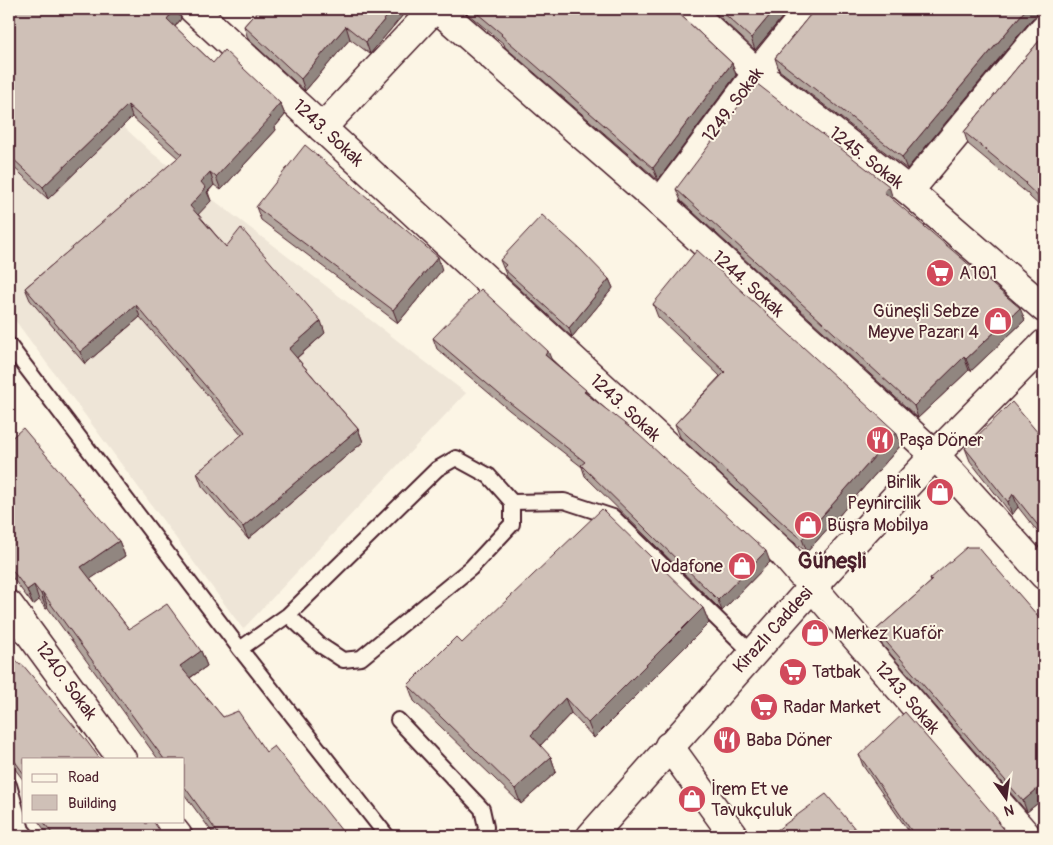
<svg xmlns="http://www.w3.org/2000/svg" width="1053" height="845" font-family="Pangolin,sans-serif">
<rect width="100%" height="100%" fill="#fcf5e5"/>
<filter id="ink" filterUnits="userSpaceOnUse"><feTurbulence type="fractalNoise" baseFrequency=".02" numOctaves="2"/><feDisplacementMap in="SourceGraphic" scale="10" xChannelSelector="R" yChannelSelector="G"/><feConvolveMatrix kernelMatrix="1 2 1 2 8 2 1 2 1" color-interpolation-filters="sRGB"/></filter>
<g filter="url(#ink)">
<path fill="#eee5d7" d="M9,21L152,153L466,393L243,629L9,312Z"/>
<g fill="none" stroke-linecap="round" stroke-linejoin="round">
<defs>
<g id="lane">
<path d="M9,345L240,649L387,836"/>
<path d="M512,502L564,501L613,517L752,653"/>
<path d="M240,649L288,615L437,469L456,458L489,476L512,502V524L471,568L361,658L343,660L320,645L288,615"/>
<path d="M398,720L482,809L486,827L484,836"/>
<path d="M9,785L22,830L27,836"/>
</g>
<g id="street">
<path d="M193,9L783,553L1027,836"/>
<path d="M438,9L660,203L935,455L1044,575"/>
<path d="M688,9L757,73L909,191L1044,308"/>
<path d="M322,128L434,9"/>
<path d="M909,191L1044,29"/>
<path d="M660,203L757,73L809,9"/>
<path d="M9,605L122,759"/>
<path d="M669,746L734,836"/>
<path d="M166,821L178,836"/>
<path d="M591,836L812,587L935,455L1044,344"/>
</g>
</defs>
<use href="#lane" stroke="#4a1f2b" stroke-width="18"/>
<use href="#street" stroke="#4a1f2b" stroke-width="31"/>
<use href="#lane" stroke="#fcf5e5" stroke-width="14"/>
<use href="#street" stroke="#fcf5e5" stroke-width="28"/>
</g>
<g fill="#b2a59d" stroke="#4a1f2b">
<path d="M9,9H178L181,19L175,27L213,63L280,103L285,115L275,127L276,130L221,190L214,185L208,192L211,201L198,214L226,247L325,333L297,358L358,429L363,442L248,539L202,486L197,473L242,435L140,317L85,364L30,300L25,288L178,158L132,117L48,199L9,163Z"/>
<path d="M259,9H408L370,54L350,39L305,91L248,39L244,26Z"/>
<path d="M462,9H674L732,63L736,75L658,180L505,47L504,44Z"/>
<path d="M711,9H789L755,50Z"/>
<path d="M815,9H1044V14H1039L1032,19L907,169L779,70L775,58Z"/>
<path d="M1044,35V210L1030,197L1028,194L968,144L964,132Z"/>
<path d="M676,189L893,199L892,200L1025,320L971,371L969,370L918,418L681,201Z"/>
<path d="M256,207L442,270L398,323L261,220Z"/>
<path d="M500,260L609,279L613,288L572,337L507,277Z"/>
<path d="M653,304L896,432L901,445L807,552L791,540L680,437L675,424L720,376L658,317Z"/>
<path d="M433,338L552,361L588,395L770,562L722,611L585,476L582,467L509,410L437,349Z"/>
<path d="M9,440L119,541L125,556L90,579L129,629L201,651L207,666L190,678L223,717L266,752L346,836H215L184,794V759H158L48,608L46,609L39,600L33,605L9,573Z"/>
<path d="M1044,440V540L1018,507L1012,515L970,461L965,448Z"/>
<path d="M930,579L1044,623V798L1027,812L880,642L876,630L931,582Z"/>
<path d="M703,608L709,623L594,738L571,713L540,746L551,757L556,772L521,804L414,701L408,685L462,643Z"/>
<path d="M9,651L24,759V781L9,761Z"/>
<path d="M859,755L999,821L1001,826L1010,836H912L863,766Z"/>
<path d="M38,821H144L146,824L160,831L168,836H49Z"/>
</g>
<g fill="#918680" stroke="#4a1f2b">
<path d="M175,9H178L181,19L171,31L167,19Z"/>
<path d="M393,9H408L370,54L366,42Z"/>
<path d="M775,9H789L755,50L751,38Z"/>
<path d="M1026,9H1037L1039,14L1032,19L907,169L902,157Z"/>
<path d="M346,26L350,39L305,91L301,79Z"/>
<path d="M732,63L736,75L658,180L653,168Z"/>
<path d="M280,103L285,115L275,127L276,130L221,190L216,177Z"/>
<path d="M128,105L132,117L48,199L43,187Z"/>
<path d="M210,172L214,185L207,192L211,201L195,218L190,206L201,182Z"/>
<path d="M889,186L893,199L888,205L884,192Z"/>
<path d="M438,257L442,270L398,323L393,310Z"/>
<path d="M609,279L613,288L572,337L569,328Z"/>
<path d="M136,305L140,317L85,364L80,352Z"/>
<path d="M1020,308L1025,320L971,371L966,359Z"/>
<path d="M321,321L325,333L293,361L289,349Z"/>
<path d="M548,351L552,361L545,355Z"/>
<path d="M964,357L969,370L918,418L914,406Z"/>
<path d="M358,429L363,442L248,539L243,527Z"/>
<path d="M896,432L901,445L807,552L802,539Z"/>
<path d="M1013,494L1018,507L1012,515L1008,502Z"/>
<path d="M119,541L125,556L86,582L81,567Z"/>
<path d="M766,551L770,562L722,611L718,600Z"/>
<path d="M34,585L39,600L33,605L27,590Z"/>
<path d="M43,593L48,608L46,609L41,594Z"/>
<path d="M703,608L709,623L594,738L588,723Z"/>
<path d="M201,651L207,666L185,681L180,666Z"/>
<path d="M565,698L571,713L536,750L531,735Z"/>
<path d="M551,757L556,772L521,804L515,789Z"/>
<path d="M1044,783V798L1027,812L1023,801Z"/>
</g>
<g fill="#cfc0b7" stroke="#4a1f2b">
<path d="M9,9H175L167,19L213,63L224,50L280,103L269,116L271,117L216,177L210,172L201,182L206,188L190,206L226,247L241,228L321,321L289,349L358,429L243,527L197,473L245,432L136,305L80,352L25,288L182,154L128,105L43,187L9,155Z"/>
<path d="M259,9H393L366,42L346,26L301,79L244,26Z"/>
<path d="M472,9H674L732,63L653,168L501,35L502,34Z"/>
<path d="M719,9H775L751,38Z"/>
<path d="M815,9H1026L902,157L775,58Z"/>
<path d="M1044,35V202L1025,184L1026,183L964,132Z"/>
<path d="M756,83L889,186L884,192L1020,308L966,359L964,357L914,406L676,189Z"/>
<path d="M305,145L438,257L393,310L256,207Z"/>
<path d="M542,215L581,250L609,279L569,328L503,268L506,265L500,260Z"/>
<path d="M697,250L896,432L802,539L787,527L675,424L725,372L653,304Z"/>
<path d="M481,289L548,351L545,355L586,390L584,392L638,434L766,551L718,600L581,465L585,462L505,399L433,338Z"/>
<path d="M1012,402L1044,440V533L1013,494L1008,502L965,448Z"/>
<path d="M23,428L119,541L81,567L129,629L167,604L201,651L180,666L223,717L238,711L266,752L274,746L346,836H220L184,786V759H164L43,593L41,594L34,585L27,590L9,566V440Z"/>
<path d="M602,509L703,608L588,723L565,698L531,735L551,757L515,789L408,685L456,637L462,643Z"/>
<path d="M967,547H978L1044,623V783L1023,801L876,630L932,581L930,579Z"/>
<path d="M9,651L20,665L22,664L86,740L100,759H24V774L9,753Z"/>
<path d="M905,712L999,821L998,822L1010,836H915L859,755Z"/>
<path d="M826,794L861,836H769Z"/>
<path d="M43,821H144L146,824L149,821H153L160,831L168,836H54Z"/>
</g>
</g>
<defs>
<symbol id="supermarket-disc" viewBox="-11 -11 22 22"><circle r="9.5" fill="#d1495b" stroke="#fcf5e5"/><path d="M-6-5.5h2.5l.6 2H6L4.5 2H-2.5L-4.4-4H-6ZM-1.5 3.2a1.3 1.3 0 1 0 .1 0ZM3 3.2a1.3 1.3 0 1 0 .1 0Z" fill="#fff"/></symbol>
<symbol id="shop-disc" viewBox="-11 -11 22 22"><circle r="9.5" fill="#d1495b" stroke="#fcf5e5"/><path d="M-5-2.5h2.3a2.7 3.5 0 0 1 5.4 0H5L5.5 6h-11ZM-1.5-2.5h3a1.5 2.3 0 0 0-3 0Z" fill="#fff"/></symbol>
<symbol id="restaurant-disc" viewBox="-11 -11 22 22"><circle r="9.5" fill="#d1495b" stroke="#fcf5e5"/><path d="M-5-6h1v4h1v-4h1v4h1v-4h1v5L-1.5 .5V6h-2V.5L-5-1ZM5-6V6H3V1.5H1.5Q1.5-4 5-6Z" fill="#fff"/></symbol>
</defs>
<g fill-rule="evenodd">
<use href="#supermarket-disc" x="924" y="257" width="32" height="32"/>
<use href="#shop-disc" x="982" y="305" width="32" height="32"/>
<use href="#restaurant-disc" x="864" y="424" width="32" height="32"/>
<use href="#shop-disc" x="924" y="476" width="32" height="32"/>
<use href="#shop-disc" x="792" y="509" width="32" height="32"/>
<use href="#shop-disc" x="726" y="550" width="32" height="32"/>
<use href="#shop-disc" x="799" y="617" width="32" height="32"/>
<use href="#supermarket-disc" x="777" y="656" width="32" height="32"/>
<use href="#supermarket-disc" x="748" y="691" width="32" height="32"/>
<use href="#restaurant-disc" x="711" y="724" width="32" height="32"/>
<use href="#shop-disc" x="676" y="783" width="32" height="32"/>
</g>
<g text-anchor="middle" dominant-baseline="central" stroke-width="4" stroke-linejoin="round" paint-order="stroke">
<g font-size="18" fill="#4a1f2b" stroke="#fcf5e5">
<text transform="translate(733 105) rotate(-53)">1249. Sokak</text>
<text transform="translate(328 133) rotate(43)">1243. Sokak</text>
<text transform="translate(866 158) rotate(38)">1245. Sokak</text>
<text transform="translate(748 284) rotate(42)">1244. Sokak</text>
<text transform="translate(625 408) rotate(43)">1243. Sokak</text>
<text transform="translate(773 630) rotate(-48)">Kirazlı Caddesi</text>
<text transform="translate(66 681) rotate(54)">1240. Sokak</text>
<text transform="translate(907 698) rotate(49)">1243. Sokak</text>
</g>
<g font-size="18" fill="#4a1f2b" stroke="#fcf5e5" text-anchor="start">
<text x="959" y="273">A101</text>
<text x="979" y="311" text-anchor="end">Güneşli Sebze<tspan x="979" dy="21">Meyve Pazarı 4</tspan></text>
<text x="899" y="440">Paşa Döner</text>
<text x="921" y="482" text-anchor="end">Birlik<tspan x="921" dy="21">Peynircilik</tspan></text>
<text x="827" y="525">Büşra Mobilya</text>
<text x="723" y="566" text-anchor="end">Vodafone</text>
<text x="834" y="633">Merkez Kuaför</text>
<text x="812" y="672">Tatbak</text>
<text x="783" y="707">Radar Market</text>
<text x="746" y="740">Baba Döner</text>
<text x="711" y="789">İrem Et ve<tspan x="711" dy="21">Tavukçuluk</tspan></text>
</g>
<g font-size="22" font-weight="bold" fill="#4a1f2b" stroke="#fcf5e5">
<text x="832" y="561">Güneşli</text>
</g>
</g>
<rect width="1053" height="845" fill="none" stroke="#fcf5e5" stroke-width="30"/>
<rect x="15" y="15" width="1023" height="815" fill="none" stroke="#4a1f2b" stroke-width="2" filter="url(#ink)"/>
<rect x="22" y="758" width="162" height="65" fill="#fcf5e5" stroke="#b59f9b"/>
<rect x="32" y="774" width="25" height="8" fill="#fcf5e5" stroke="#b59f9b"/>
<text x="68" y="782" font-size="15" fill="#4a1f2b">Road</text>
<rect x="32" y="795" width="25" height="15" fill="#cfc0b7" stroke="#b59f9b"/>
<text x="68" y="808" font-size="15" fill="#4a1f2b">Building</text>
<g transform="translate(1006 798) rotate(166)" stroke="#fcf5e5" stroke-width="4" paint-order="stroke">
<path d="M0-4L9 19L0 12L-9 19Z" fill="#4a1f2b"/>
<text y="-8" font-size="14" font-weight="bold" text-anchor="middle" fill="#4a1f2b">N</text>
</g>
</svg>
